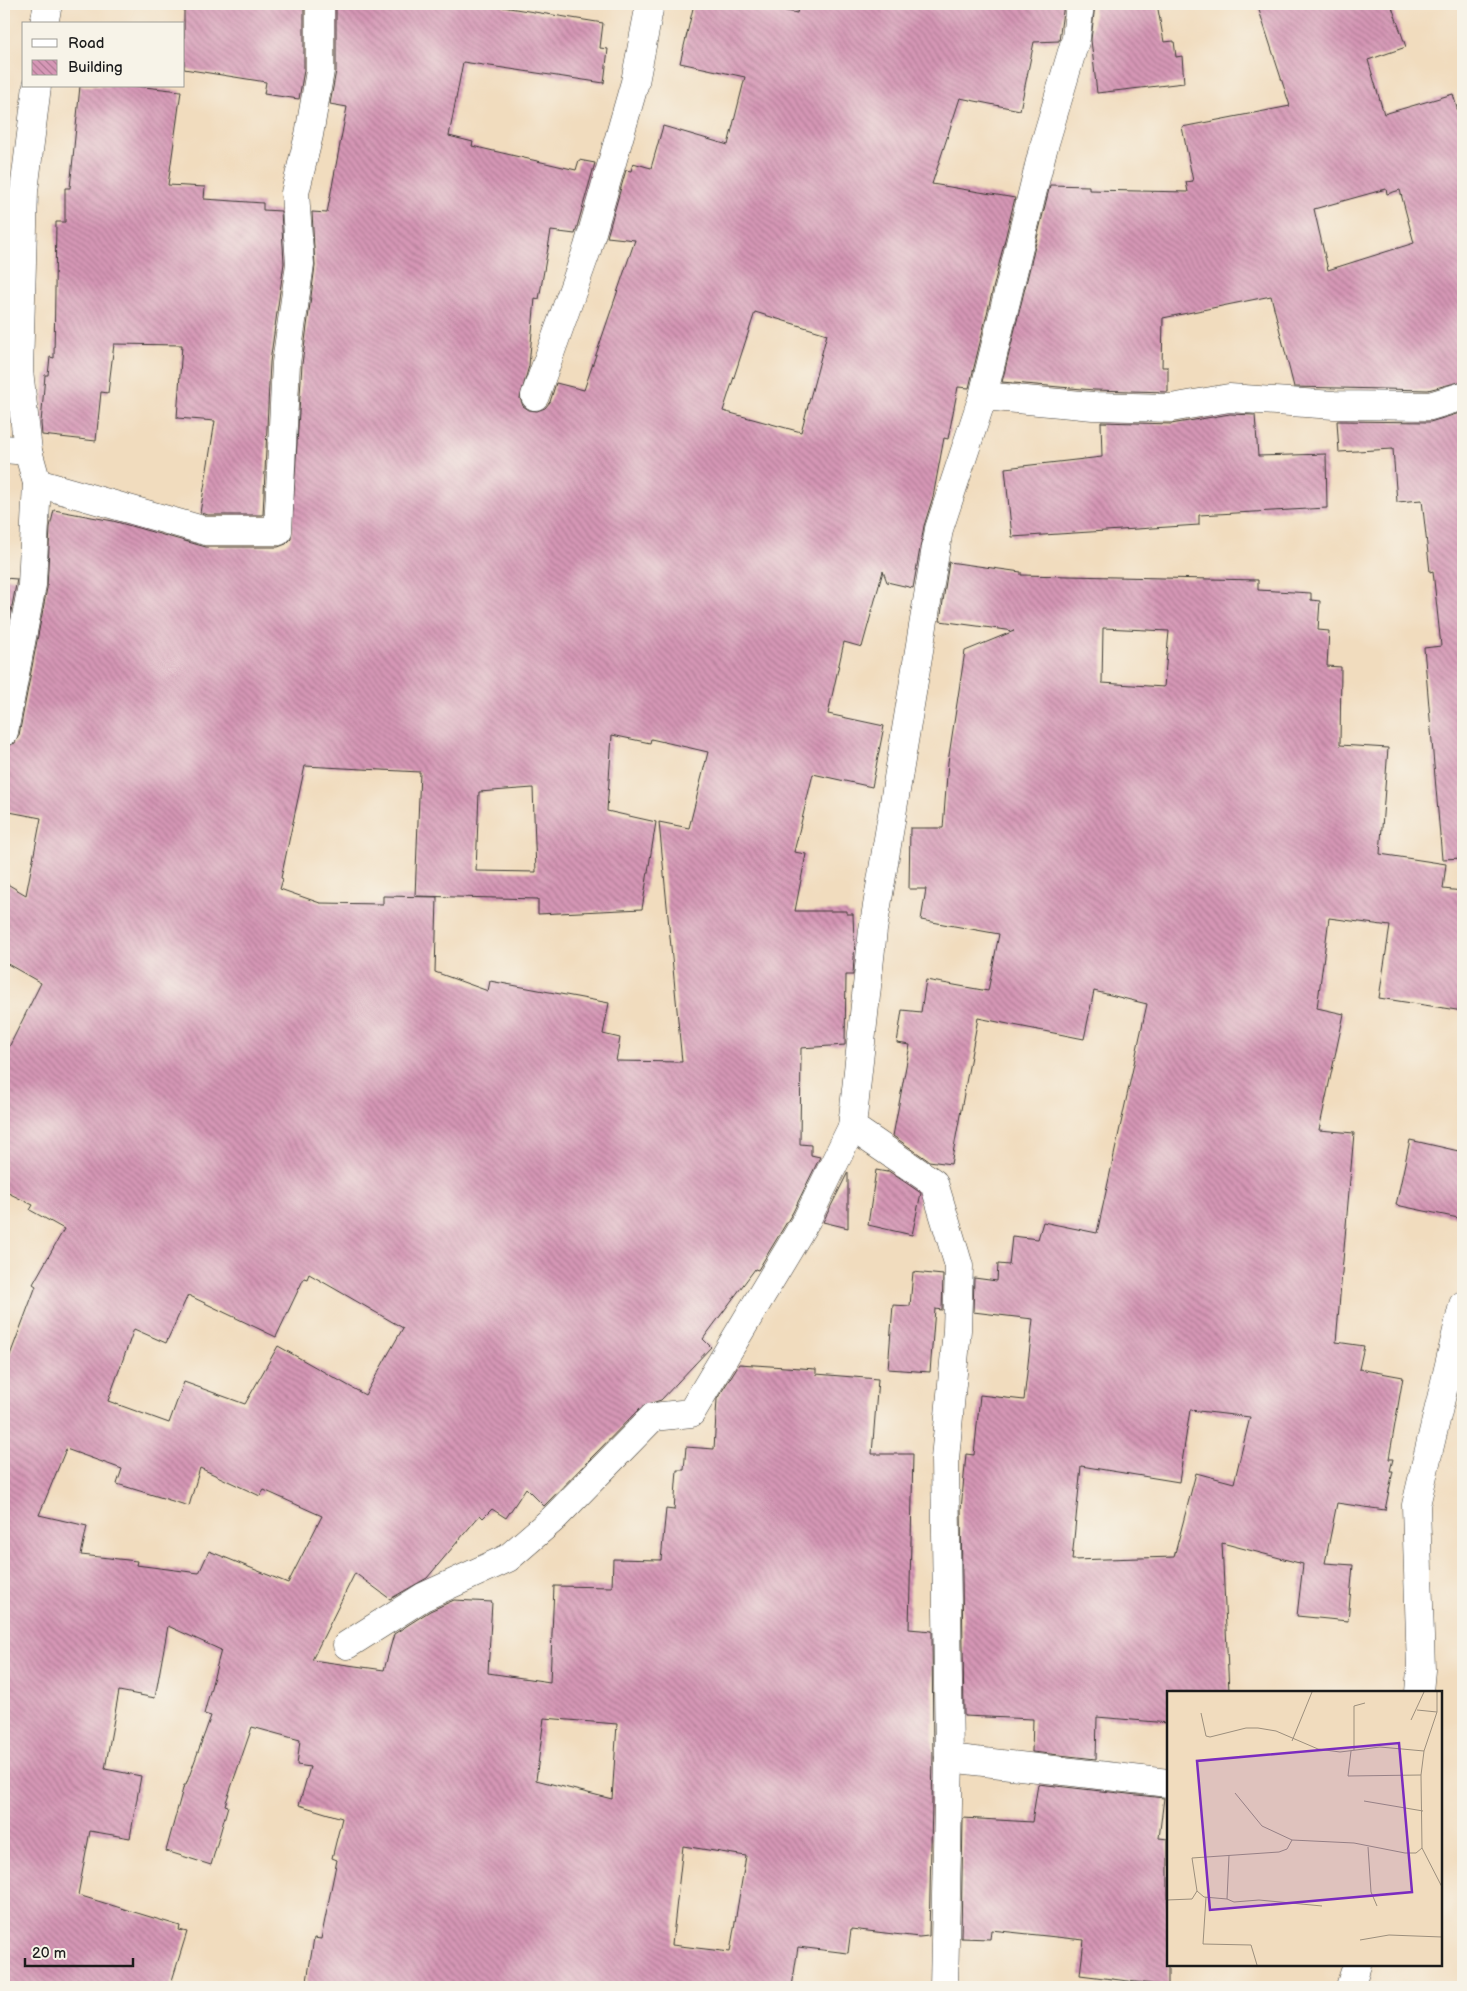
<svg xmlns="http://www.w3.org/2000/svg" width="1467" height="1991" font-family="'Balsamiq Sans',sans-serif">
<defs>
<pattern id="building-back-hatch" width="6" height="6" patternUnits="userSpaceOnUse" patternTransform="scale(1.25)"><rect width="6" height="6" fill="#d697b6"/><path d="M-1 5l2 2M0 0l6 6M5-1l2 2" fill="none" stroke="#ad7a93"/></pattern>
</defs>
<rect width="100%" height="100%" fill="#f7f3e8"/>
<filter id="ink" filterUnits="userSpaceOnUse"><feTurbulence type="fractalNoise" baseFrequency=".02" numOctaves="2"/><feDisplacementMap in="SourceGraphic" scale="10" xChannelSelector="R" yChannelSelector="G"/><feConvolveMatrix kernelMatrix="1 2 1 2 8 2 1 2 1" color-interpolation-filters="sRGB"/></filter>
<filter id="wash" filterUnits="userSpaceOnUse"><feTurbulence type="fractalNoise" baseFrequency=".0096" numOctaves="4" result="noise"/><feDisplacementMap in="SourceGraphic" scale="20" xChannelSelector="R" yChannelSelector="G"/><feGaussianBlur stdDeviation="1.12" result="paint"/><feColorMatrix in="noise" values="0 0 0 0 0 0 0 0 0 0 0 0 0 0 0 0 0 1.4 0 .05"/><feComposite in="paint" operator="in"/></filter>
<g filter="url(#wash)">
<rect width="100%" height="100%" fill="#f1dcbe"/>
<g id="blocks">
<g fill="url(#building-back-hatch)" fill-rule="evenodd">
<path d="M184,4H304V70L299,99L264,94L266,82L184,69Z"/>
<path d="M336,4H504L503,7L603,23L600,48L608,49L604,83L463,62L449,136L473,142L472,146L576,170L579,160L595,163L575,234L551,231L539,299L535,298L529,366L520,398L523,406L529,410L537,411L545,408L550,402L556,383L584,390L635,240L607,237L626,170L631,171L633,163L651,168L663,126L728,145L745,77L680,63L694,4H752L797,13L799,4H936L966,8V4H1064L1059,41L1034,42L1020,110L960,98L932,184L1015,198L969,388L958,387L948,439L944,438L933,497L924,526L913,588L887,582L883,571L862,647L844,642L828,714L884,726L872,787L813,774L794,852L806,854L795,911H847V914H853L854,941H855L853,975H846L845,1045L801,1048L800,1144L811,1145V1155L820,1157L793,1212L758,1270L755,1269L703,1339L711,1347L661,1400L642,1406L544,1506L526,1488L506,1518L492,1509L483,1518L480,1515L427,1578L390,1599L355,1573L312,1660L384,1670L394,1634L430,1611L454,1600L492,1602L488,1673L550,1682L554,1586L612,1587L613,1559L661,1560L666,1509L674,1510L677,1470H684L686,1447L714,1449L717,1399L739,1364L816,1369V1374L878,1379L872,1454H913L909,1629L932,1631L933,1758L929,1936L919,1937L851,1929L848,1953L798,1947L792,1987H306L314,1938L321,1939L337,1860L332,1858L342,1818L299,1805L310,1767L297,1765L300,1740L252,1727L225,1805L228,1806L211,1865L166,1851L184,1785H186L211,1716L204,1714L221,1650L168,1626L155,1698L119,1691L105,1769L141,1776L130,1838L90,1831L78,1895L180,1926L179,1930L187,1932L170,1987H4V1371L36,1286L33,1284L64,1229L30,1210L33,1205L4,1191V1057L41,983L4,962V882L26,895L41,818L4,811V747L15,743L19,735L47,588L50,527L54,510L113,521L206,547H278L286,544L291,539L302,364L315,266L312,212L327,213L347,107L330,104L336,71ZM755,312L827,334L801,432L723,411ZM612,735L650,743L651,739L708,752L689,828L659,822L682,1062L616,1061L620,1038L603,1034L609,1003L490,981L488,991L435,972L437,897L383,896V904L320,903L280,889L283,879L281,878L305,766L420,772L415,896L538,899V914L642,909L656,822L607,811ZM533,788L536,872L476,871L479,792ZM309,1274L403,1328L365,1395L278,1346L245,1404L184,1382L169,1423L108,1401L134,1329L166,1343L188,1295L276,1337L304,1278L307,1279ZM66,1449L122,1469L117,1484L189,1506L200,1468L260,1496L264,1490L322,1516L288,1583L209,1551L199,1573L136,1565L137,1561L81,1555L87,1526L39,1515ZM544,1718L617,1724L612,1799L536,1780ZM683,1846L746,1856L730,1952L672,1945Z"/>
<path d="M1095,4H1157L1164,42L1174,41L1176,57L1182,56L1184,83L1097,93L1091,40Z"/>
<path d="M1257,4H1391L1406,47L1368,60L1384,114L1453,94L1463,129V381L1428,390L1294,387L1271,296L1163,318L1162,367H1168V392L1094,390L1002,382L1050,185L1089,186V190L1188,192L1186,182L1193,181L1182,127L1290,106ZM1386,189L1387,194L1400,190L1414,243L1328,270L1314,209Z"/>
<path d="M80,86H135L181,91L168,185L205,187L204,199L263,203V210L281,211L284,263L270,362L263,515H208L200,513L215,421L177,418L182,345L114,344L108,393L101,392L96,441L42,435L41,423L45,375H48L50,357L54,358L56,222H65V188H70Z"/>
<path d="M1463,412V858L1442,859L1424,648L1441,646L1433,571L1430,572L1422,500L1397,502L1393,449L1339,452L1337,421L1430,422Z"/>
<path d="M1230,414L1255,415L1258,456L1326,454L1327,508L1199,515V525L1012,537L1005,468L1102,457L1101,422L1171,424Z"/>
<path d="M949,562L1021,572V575L1258,580V590L1311,593V600L1320,601L1318,630L1329,631L1327,666L1341,667L1340,745L1388,748L1380,854L1446,864L1443,889L1463,891V1011L1379,998L1390,926L1329,918L1317,1008L1344,1014L1319,1130L1354,1133L1336,1342L1364,1346L1359,1369L1403,1377L1389,1459H1393L1390,1471H1393L1385,1510L1337,1503L1325,1563L1353,1565L1348,1621L1297,1616L1303,1564L1222,1543L1229,1692H1168V1723L1097,1717L1096,1759L1032,1752L1033,1719L964,1716L961,1510L966,1454L974,1455L980,1395L1024,1400L1033,1319L973,1312L974,1278L997,1281L998,1264L1009,1265L1012,1236L1038,1239L1043,1222L1097,1233L1147,1004L1094,991L1084,1039L978,1018L951,1164L929,1161L893,1136L910,1045L897,1043L902,1010L921,1012L926,980L988,991L999,934L921,920L926,889H909L910,828H943L948,762L965,651L1014,631L940,621ZM1103,628L1169,631L1164,687L1102,683ZM1190,1410L1250,1417L1234,1483L1196,1473L1174,1557L1072,1560L1081,1466L1179,1482Z"/>
<path d="M4,578L17,579L4,650Z"/>
<path d="M1410,1140L1463,1152V1219L1396,1205Z"/>
<path d="M876,1170L887,1172V1170L921,1193L912,1235L868,1225Z"/>
<path d="M848,1172V1228L823,1222Z"/>
<path d="M913,1272L943,1275L942,1310L935,1309L930,1372L888,1369L893,1305L910,1306Z"/>
<path d="M1038,1784L1164,1798L1159,1838L1168,1839V1986L1080,1975L1084,1940L991,1930L990,1939L961,1938L963,1818L1032,1822Z"/>
</g>
</g>
</g>
<g filter="url(#ink)">
<use href="#blocks" fill-opacity="0" stroke="#3c3934" stroke-width="1"/>
<g fill="none" stroke-linecap="round" stroke-linejoin="round">
<defs>
<g id="street">
<path d="M44,24L48,4"/>
<path d="M535,396L587,250L635,82L650,4"/>
<path d="M983,396L1093,406L1171,408L1229,398L1334,405L1430,406L1463,396"/>
<path d="M4,449L28,451"/>
<path d="M37,483L206,531H278L286,363L300,264L295,193L309,135L320,71V4"/>
<path d="M4,732L32,585L37,483L28,451L19,370L24,191L37,86"/>
<path d="M347,1645L423,1597L508,1558L553,1519L653,1417L691,1413L807,1219L852,1127"/>
<path d="M1419,1692L1421,1670L1416,1505L1463,1305"/>
<path d="M949,1758L1168,1783"/>
<path d="M944,1987L949,1758L945,1459L957,1330L959,1266L934,1183L852,1127L873,930L939,529L983,396L1042,153L1076,38L1080,4"/>
<path d="M1350,1987L1357,1965"/>
</g>
</defs>
<use href="#street" stroke="#3c3934" stroke-width="29"/>
<use href="#street" stroke="#fff" stroke-width="28"/>
</g>
</g>
<g transform="translate(1167 1691)">
<rect width="275" height="275" fill="#f1dcbe"/>
<path fill="none" stroke="#9c8f7d" stroke-width="1" d="M270,1V21L257,60L254,84L255,157L275,196M250,19L270,21M34,22L39,45L43,46L79,37H91L109,40L151,58L173,61L213,56L257,60M244,29L257,1M125,50L145,1M187,59V15L198,12M184,60L181,85L254,84M68,102L95,135L125,149M197,110L256,120M201,156L204,201L210,215M62,164L60,208L67,211L92,209L155,215M39,206L36,253L84,254L90,274M60,208L37,206L30,200L25,167L112,161L120,158L125,149L187,152L238,162H249L255,157M0,209L25,208L30,200M193,249L222,244L275,246"/>
<path fill="#7b2cbf" fill-opacity="0.15" stroke="#7b2cbf" stroke-width="2.5" d="M232,52L245,201L43,219L30,70Z"/>
<rect width="275" height="275" fill="none" stroke="#1c1c1c" stroke-width="2.5"/>
</g>
<rect width="1467" height="1991" fill="none" stroke="#f7f3e8" stroke-width="20"/>
<rect x="22" y="22" width="162" height="65" fill="#f7f3e8" stroke="#9f9d96"/>
<rect x="32" y="39" width="25" height="8" fill="#ffffff" stroke="#9f9d96"/>
<text x="68" y="48" font-size="15" fill="#1c1c1c">Road</text>
<rect x="32" y="60" width="25" height="15" fill="url(#building-back-hatch)" stroke="#9f9d96"/>
<text x="68" y="72" font-size="15" fill="#1c1c1c">Building</text>
<path d="M25 1958v8h108v-8" fill="none" stroke="#1c1c1c" stroke-width="2.5"/>
<text x="32" y="1958" font-size="15" fill="#1c1c1c" stroke="#f7f3e8" stroke-width="4" paint-order="stroke">20 m</text>
</svg>
